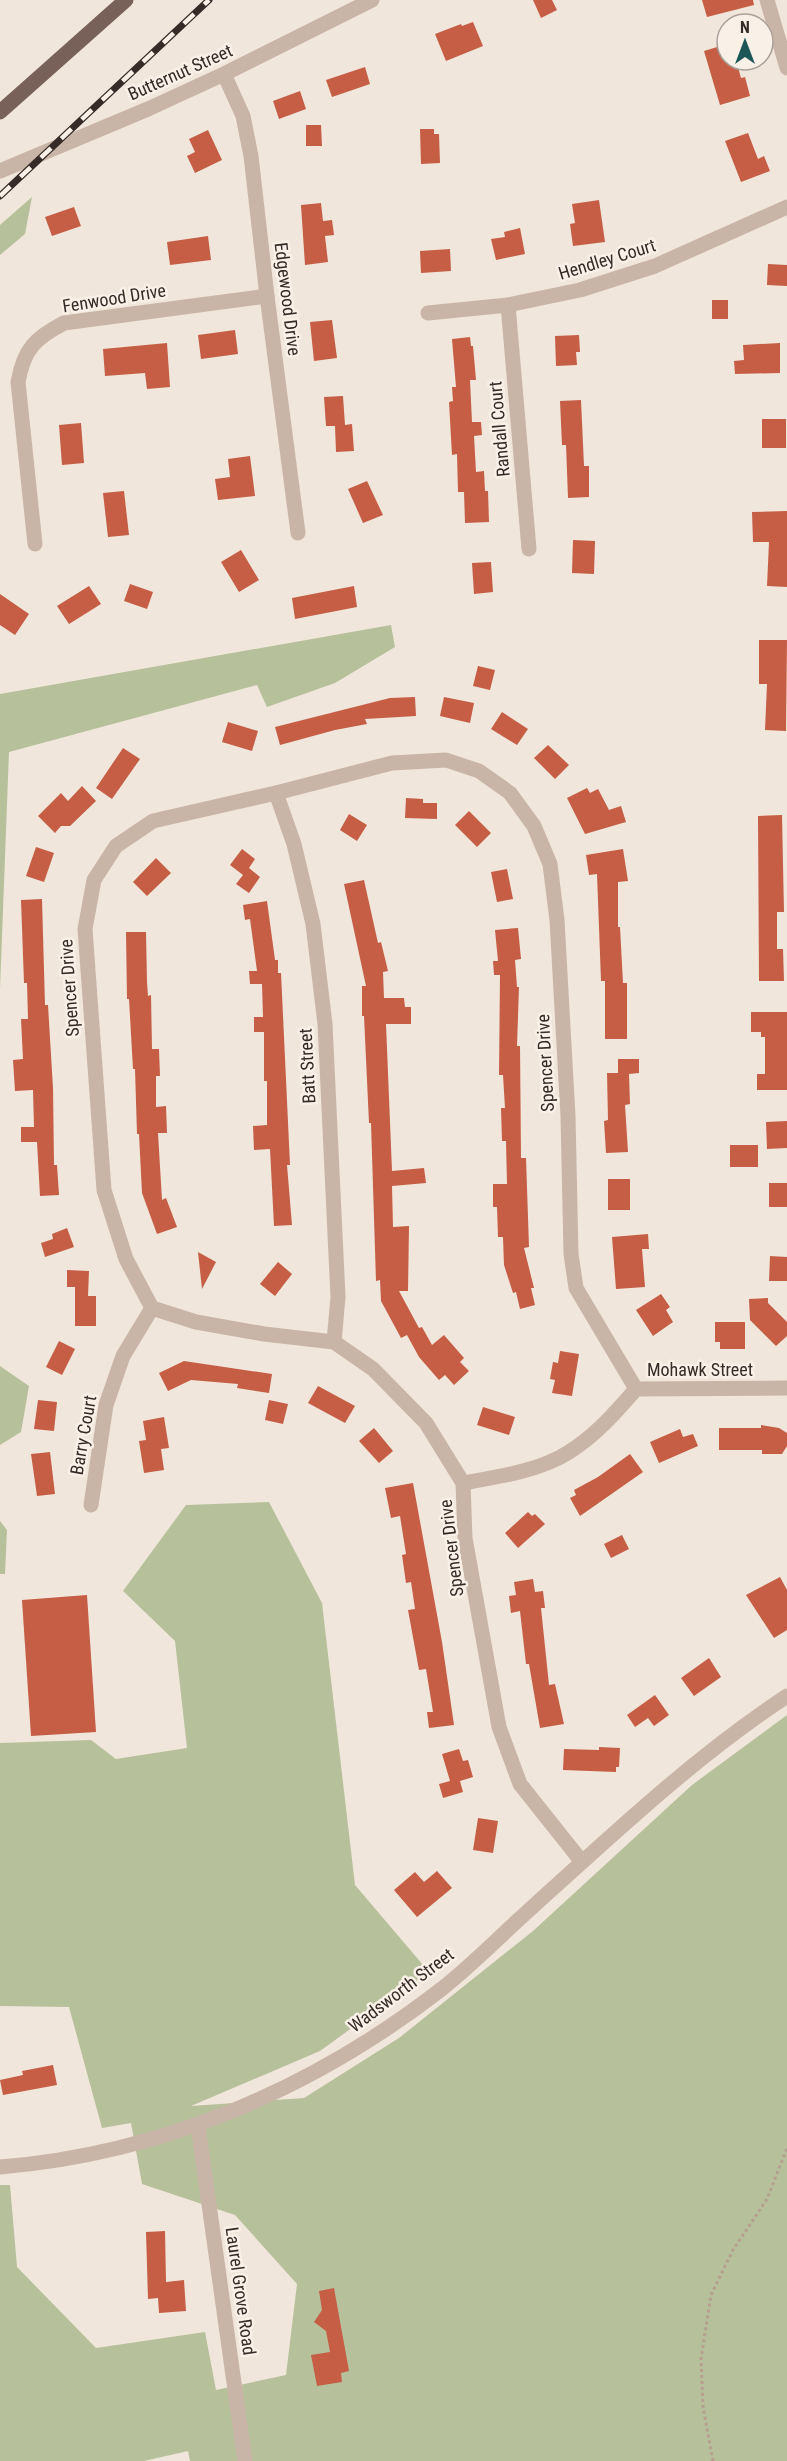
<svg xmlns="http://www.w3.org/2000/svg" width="787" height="2461" font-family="'Roboto Condensed',sans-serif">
<rect width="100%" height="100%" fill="#f1e6db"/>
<g fill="#b6c09b">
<path d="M32,197L25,234L0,255V225Z"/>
<path d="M391,625L395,647L335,683L267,707L257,685L9,752L0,989V694Z"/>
<path d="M0,1366L29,1386L21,1432L0,1445Z"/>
<path d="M269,1502L322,1603L355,1885L429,1972L320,2051L191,2106L304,2098L399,2038L533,1931L692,1785L787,1715V2461H190L188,2451L144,2461H0V2185H10L17,2267L96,2348L205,2332L216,2390L286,2375L297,2284L235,2215L142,2184L131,2123L102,2128L69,2007L0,2006V1743L91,1740L116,1759L187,1748L175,1641L123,1591L186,1505Z"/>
<path d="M0,1521L7,1530L5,1574H0Z"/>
</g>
<g fill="#c55e45">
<path d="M533,0H552L557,10L541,18Z"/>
<path d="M702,0H753L754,5L707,17Z"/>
<path d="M473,22L483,46L446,61L435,34L461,24L462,26Z"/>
<path d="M727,44V60H736L741,78L745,77L750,96L720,105L704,51Z"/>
<path d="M365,67L370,84L332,97L326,80Z"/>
<path d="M300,91L306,109L279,119L273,101Z"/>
<path d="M306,125H321L322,146H306Z"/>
<path d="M420,129H434V134H439L440,163L421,164Z"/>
<path d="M208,130L222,160L195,173L187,156L195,152L189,139Z"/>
<path d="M748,133L758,159L764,156L770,171L741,182L725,141Z"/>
<path d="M599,200L605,242L573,246L570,224L575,223L572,204Z"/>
<path d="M321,203L323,221L332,220L334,235L325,236L328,262L305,265L301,205Z"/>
<path d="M74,207L81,226L52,236L45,217Z"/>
<path d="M520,228L525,254L496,260L491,239L505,237L504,232Z"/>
<path d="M208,236L211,260L170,265L167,242Z"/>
<path d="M450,249L451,271L421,273L420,251Z"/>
<path d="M768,264L787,265V286L767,285Z"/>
<rect x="712" y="300" width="16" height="19"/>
<path d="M332,320L337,358L314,361L310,322Z"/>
<path d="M235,330L238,354L201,359L198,335Z"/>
<path d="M579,335L580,352H576L577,365L556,366L555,336Z"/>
<path d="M470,337L471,346H473L476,380H470L472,422H481L482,435L474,436L476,472L484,471L485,491H488L489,522L465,523L464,492H458L457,454L452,455L449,402L453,401L452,387H456L452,339Z"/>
<path d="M167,343L170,387L147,389L145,373L105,376L103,349Z"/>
<path d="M780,343V373L735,374L734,361L744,360L743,345Z"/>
<path d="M343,396L345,425L352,424L354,451L336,452L335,426H326L324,397Z"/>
<path d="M581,400L584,466H589V497L568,498L566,445H562L560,401Z"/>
<rect x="762" y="419" width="24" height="29"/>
<path d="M81,423L84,463L62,465L59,425Z"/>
<path d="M250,456L255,496L218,500L215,479L230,477L228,459Z"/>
<path d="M367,481L383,515L363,523L348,489Z"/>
<path d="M124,491L129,535L108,537L103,493Z"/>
<path d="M787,511V587L767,586L769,542H753L752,512Z"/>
<path d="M573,540L595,541L594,574L572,573Z"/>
<path d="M241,550L259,580L239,592L221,562Z"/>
<path d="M491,562L493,592L474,594L472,563Z"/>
<path d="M130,584L153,592L147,609L124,601Z"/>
<path d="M89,586L101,604L69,624L57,606Z"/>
<path d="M354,586L357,607L295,619L292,598Z"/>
<path d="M0,594L29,614L15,635L0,625Z"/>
<path d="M759,640H787L786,731L765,730L767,684H759Z"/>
<path d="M478,666L495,670L490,690L473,686Z"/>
<path d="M415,697L416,716L365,719L367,724L335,730L280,745L275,727L390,698Z"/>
<path d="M444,697L474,703L470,723L440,716Z"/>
<path d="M502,712L528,729L517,745L491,729Z"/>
<path d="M228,722L258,731L252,751L222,742Z"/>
<path d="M548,745L569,765L555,779L534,758Z"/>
<path d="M123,748L140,759L112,799L96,788Z"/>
<path d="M82,786L96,801L70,826H61L55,833L38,816L61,793L68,801Z"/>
<path d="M587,788L590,793L598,789L609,810L621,806L626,822L585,834L567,798Z"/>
<path d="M406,798L423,799V803H437V819L405,818Z"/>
<path d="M469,811L491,833L477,847L455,825Z"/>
<path d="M349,814L367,825L357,841L340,830Z"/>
<path d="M782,815L784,912H777V949H783L784,981H759L758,816Z"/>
<path d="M36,847L54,853L44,882L26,876Z"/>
<path d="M242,849L255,859L249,868L260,877L249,893L236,884L243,875L230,865Z"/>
<path d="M623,849L628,881L618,882V927H620L623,983H627V1039H605V981H601L597,874L589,875L586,855Z"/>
<path d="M156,858L171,873L147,896L133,882Z"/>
<path d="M507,869L513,899L497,902L491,872Z"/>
<path d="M364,880L378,943L381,942L388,971L383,972L384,998H404L405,1007H411V1024H386L392,1171L424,1168L426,1183L392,1186L393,1227L409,1226L408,1291H399L419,1328L422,1327L432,1345L444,1335L464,1358L460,1362L469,1371L454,1385L445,1375L439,1380L419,1357L407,1335L401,1338L381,1301L380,1280L376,1281L371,1123H369L364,1016H362V986H366L344,884Z"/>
<path d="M42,899L45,1005H48L53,1088L54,1165H57L59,1195L40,1196L37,1142H21V1127H34L33,1090L15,1091L13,1060L23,1059L21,1019H28L27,983H24L21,900Z"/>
<path d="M267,901L275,960H278V973H281L290,1165H287L292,1225L274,1226L270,1149L254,1150L253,1126L267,1125V1081H264V1032H254V1017H263L262,984H250L249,971H257L250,919L245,920L243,905Z"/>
<path d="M518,928L521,959L515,960L517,987H519L517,1046H520L521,1158H526L529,1247L524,1248L534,1288H531L535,1305L520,1309L516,1292L513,1293L504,1265L503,1237H498L497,1207H493V1184H507L506,1141H502L501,1108H505L503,1075H499L500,975H494L493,961H498L495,930Z"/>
<path d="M126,932H146L147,982L148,996L151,995L152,1049H159L160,1076H156V1107L166,1106L167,1133H158L162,1200L166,1198L177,1227L157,1234L142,1193L139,1134H137L135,1069H133L129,999H127Z"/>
<path d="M751,1012H787V1090H757V1074H765V1037H761V1032H751Z"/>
<path d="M618,1059H639V1073L629,1074L630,1104L625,1105L628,1152L606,1153L604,1121L608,1120L607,1073H618Z"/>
<path d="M787,1121V1148L767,1149L766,1122Z"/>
<rect x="730" y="1145" width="28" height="22"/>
<rect x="608" y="1179" width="22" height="31"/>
<rect x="769" y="1183" width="18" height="24"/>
<path d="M67,1228L74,1247L45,1257L41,1243L53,1239L52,1234Z"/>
<path d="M648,1234L649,1249H642L645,1287L616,1289L612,1237Z"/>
<path d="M198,1252L216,1262L202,1289Z"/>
<path d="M770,1256L787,1257V1281H769Z"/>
<path d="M278,1262L292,1274L275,1296L260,1284Z"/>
<path d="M67,1270L89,1271L88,1296H96V1326H75V1287H67Z"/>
<path d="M661,1294L670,1307L666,1310L673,1322L653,1336L636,1310Z"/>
<path d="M768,1298V1303L787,1322V1336L776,1346L750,1320L749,1299Z"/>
<path d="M715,1322H745V1349H720V1342H715Z"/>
<path d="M59,1341L75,1349L62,1375L46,1367Z"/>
<path d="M560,1351L579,1354L572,1396L552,1393L555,1380L550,1379L553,1362L558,1363Z"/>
<path d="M184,1361L272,1374L269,1393L237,1388L238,1384L191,1380L168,1391L159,1373Z"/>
<path d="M318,1386L355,1406L345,1423L308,1403Z"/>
<path d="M38,1400L57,1402L54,1431L34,1429Z"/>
<path d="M269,1400L288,1404L283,1424L265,1420Z"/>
<path d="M483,1407L515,1417L509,1435L477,1425Z"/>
<path d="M164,1417L169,1448L161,1449L164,1470L144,1473L139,1441L146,1440L143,1421Z"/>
<path d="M761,1425L779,1428L787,1433V1446L782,1454H762V1450H719V1428H761Z"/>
<path d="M374,1428L393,1451L379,1463L359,1441Z"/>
<path d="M680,1429L683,1437L693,1434L698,1446L659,1463L650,1442Z"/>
<path d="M50,1452L55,1494L37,1496L31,1454Z"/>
<path d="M630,1454L643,1472L580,1516L570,1498L576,1495L574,1490L598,1477Z"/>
<path d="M413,1483L442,1642L454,1725L429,1728L427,1712H433L426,1669L419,1670L408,1610L415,1609L411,1582L406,1583L402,1555L406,1554L400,1516L391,1518L385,1488Z"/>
<path d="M528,1512L532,1516L535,1514L545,1524L518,1548L505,1533Z"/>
<path d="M622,1535L629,1549L611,1558L604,1544Z"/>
<path d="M780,1577L787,1590V1630L774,1638L746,1595Z"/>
<path d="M533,1579L535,1592L543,1591L545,1608H541L549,1685L555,1684L564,1724L540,1728L529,1664H526L520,1611L511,1613L509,1596L516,1595L514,1582Z"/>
<path d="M87,1595L96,1732L31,1736L22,1600Z"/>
<path d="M709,1658L721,1677L694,1696L681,1678Z"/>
<path d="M655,1695L669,1715L654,1726L648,1718L635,1727L627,1715Z"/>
<path d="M599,1747L620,1748L619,1767H616V1772L563,1770L564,1749L599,1750Z"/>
<path d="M459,1749L463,1761L468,1760L473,1777L460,1781L463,1792L443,1798L439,1784L450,1781L442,1754Z"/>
<path d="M478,1818L498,1821L493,1853L473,1850Z"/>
<path d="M437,1871L452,1888L417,1917L394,1890L415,1872L424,1882Z"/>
<path d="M53,2065L57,2085L3,2095L0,2080L23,2075L22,2071Z"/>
<path d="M165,2231L166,2282L184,2280L186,2311L159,2313L158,2298L148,2299L146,2232Z"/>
<path d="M334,2288L349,2371L341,2373L342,2382L317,2386L311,2355L330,2352L326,2331L314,2322L322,2310L319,2291Z"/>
</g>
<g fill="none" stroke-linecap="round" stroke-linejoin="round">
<path stroke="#b59f91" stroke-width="3" stroke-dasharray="3 3" stroke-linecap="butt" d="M713,2461L703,2407L701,2359L711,2295L733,2250L767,2199L787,2148"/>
<g stroke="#c9b5a7" stroke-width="15">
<path d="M767,0L787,68"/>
<path d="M224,74L243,116L251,156L267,296L298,533"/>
<path d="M0,171L148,109L224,74L372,0"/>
<path d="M508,305L529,549"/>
<path d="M428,313L508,305L580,290L655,266L787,207"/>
<path d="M35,544L18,382C24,349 35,338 64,323L267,296"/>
<path d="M276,793L294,844L313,924L325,1024L338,1297L334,1342"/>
<path d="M463,1483C497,1477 540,1471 569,1452C595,1436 616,1412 636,1389L787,1388"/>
<path d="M91,1505L106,1405L123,1356L152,1308"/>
<path d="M582,1862L520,1784L499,1727L465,1538L463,1483L426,1423L373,1369L334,1342L264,1334L196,1322L152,1308L126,1259L104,1190L85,929L94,880L116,846L153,821L276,793L392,763L446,760L479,771L510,793L534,826L550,864L557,920L568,1116L571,1254L576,1288L636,1389"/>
<path d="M198,2126L245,2461"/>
<path d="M0,2167C161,2154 312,2089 439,1991C470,1967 498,1938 527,1912C610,1837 693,1758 787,1696"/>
</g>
<path stroke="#786158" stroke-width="15" d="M0,112L126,0"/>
<defs>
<path id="rail" d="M0,196L209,0"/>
</defs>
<use href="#rail" stroke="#362b27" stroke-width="7"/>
<use href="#rail" stroke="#f9f0e7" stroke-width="4.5" stroke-dasharray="14" stroke-linecap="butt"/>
</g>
<g text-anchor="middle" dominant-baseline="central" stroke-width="5" stroke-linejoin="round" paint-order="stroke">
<g font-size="18" fill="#362b27" stroke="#f9f0e7">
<text transform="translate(180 72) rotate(-24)">Butternut Street</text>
<text transform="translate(607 259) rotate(-17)">Hendley Court</text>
<text transform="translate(114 298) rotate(-9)">Fenwood Drive</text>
<text transform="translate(288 299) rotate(83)">Edgewood Drive</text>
<text transform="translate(499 429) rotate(-95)">Randall Court</text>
<text transform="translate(69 988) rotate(-94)">Spencer Drive</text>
<text transform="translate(545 1063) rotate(-93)">Spencer Drive</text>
<text transform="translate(307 1066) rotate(-93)">Batt Street</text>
<text x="700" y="1369">Mohawk Street</text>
<text transform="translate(83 1435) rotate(-80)">Barry Court</text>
<text transform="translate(451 1548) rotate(-97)">Spencer Drive</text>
<text transform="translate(401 1990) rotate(-37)">Wadsworth Street</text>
<text transform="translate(241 2291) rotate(82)">Laurel Grove Road</text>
</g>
</g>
<g transform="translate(745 42)"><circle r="28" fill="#f9f0e7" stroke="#aba19a" stroke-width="1.5"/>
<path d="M0-4.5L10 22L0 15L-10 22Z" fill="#1d5657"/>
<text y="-9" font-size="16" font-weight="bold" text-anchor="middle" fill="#362b27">N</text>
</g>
</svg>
